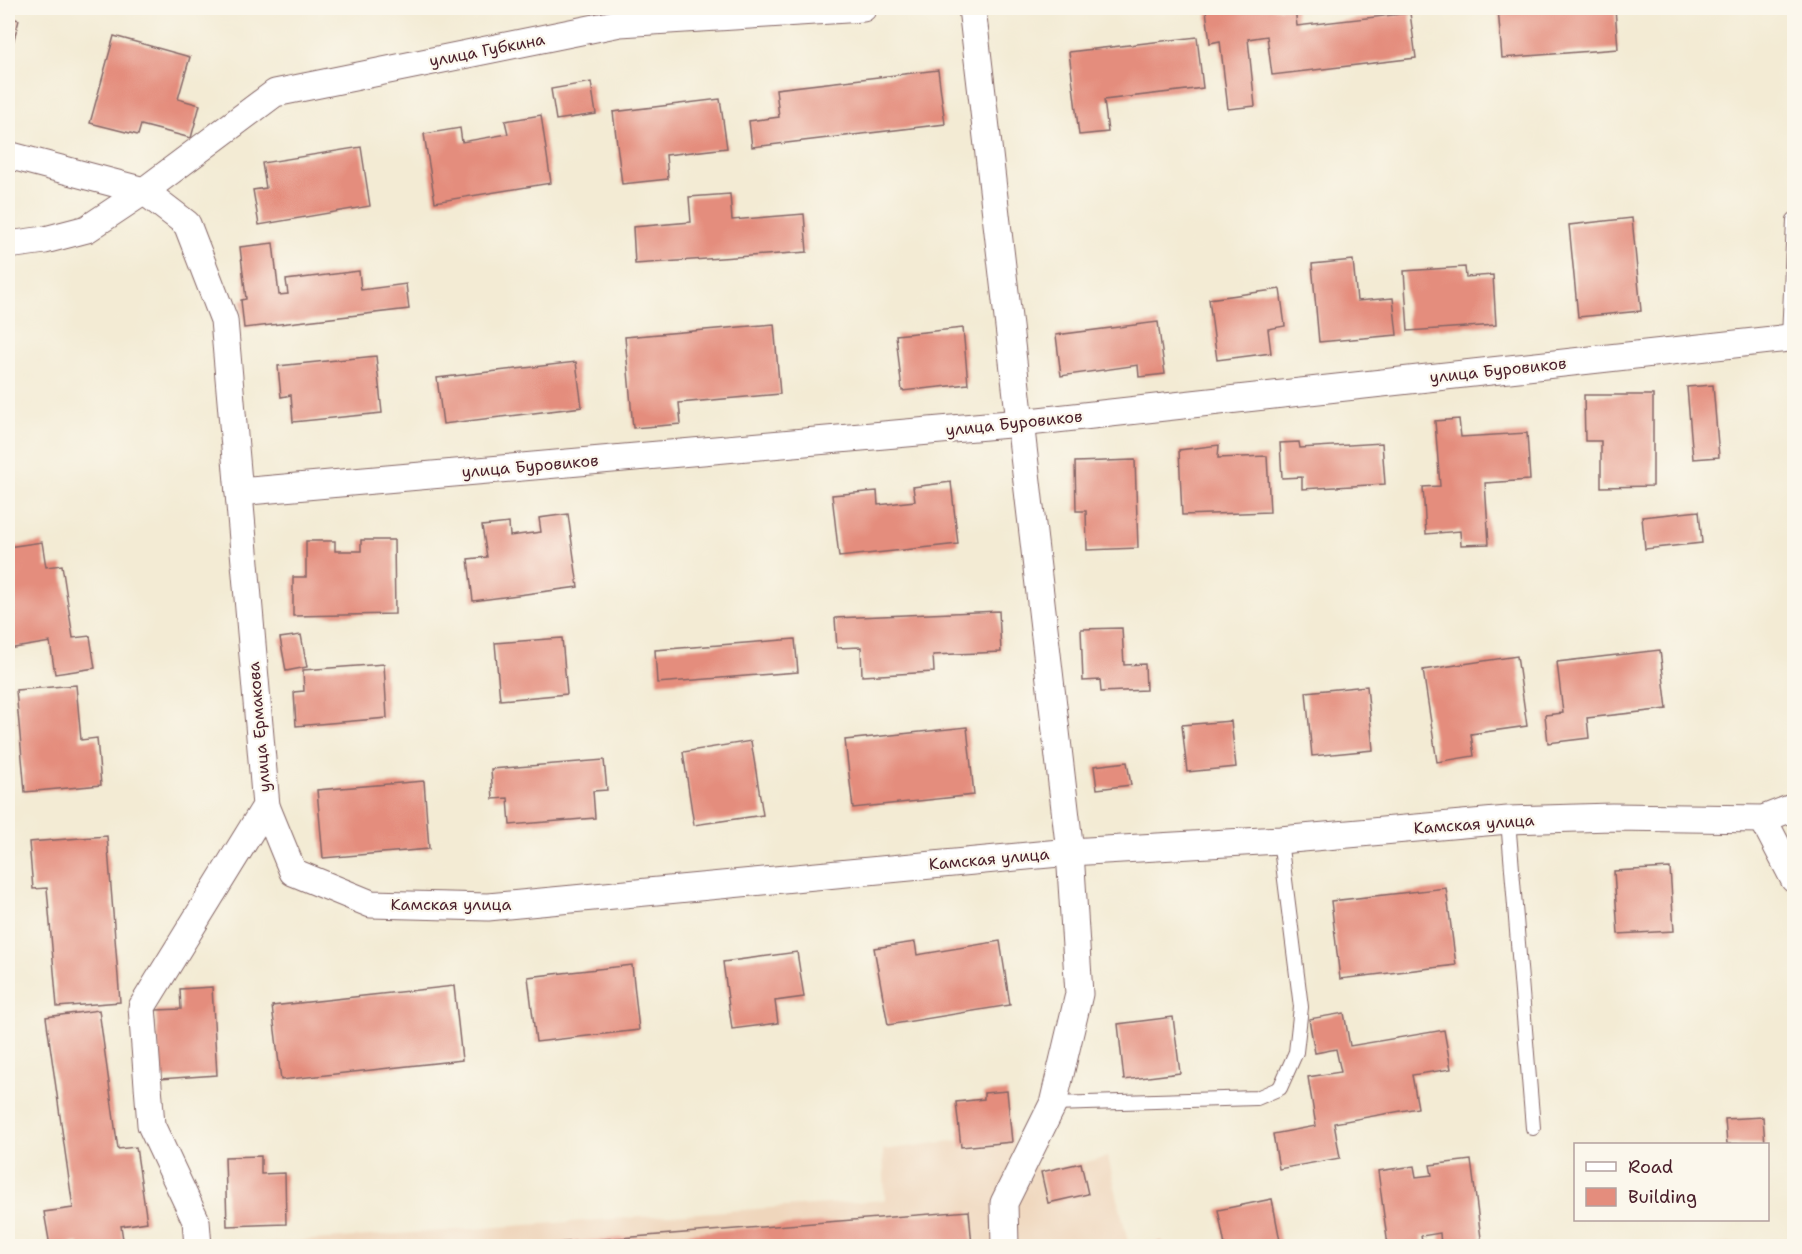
<svg xmlns="http://www.w3.org/2000/svg" width="1802" height="1254" font-family="'Shantell Sans',sans-serif">
<rect width="100%" height="100%" fill="#fbf7ec"/>
<filter id="ink" filterUnits="userSpaceOnUse"><feTurbulence type="fractalNoise" baseFrequency=".0167" numOctaves="2"/><feDisplacementMap in="SourceGraphic" scale="12" xChannelSelector="R" yChannelSelector="G"/><feConvolveMatrix kernelMatrix="1 2 1 2 8 2 1 2 1" color-interpolation-filters="sRGB"/></filter>
<filter id="wash" filterUnits="userSpaceOnUse"><feTurbulence type="fractalNoise" baseFrequency=".008" numOctaves="4" result="noise"/><feDisplacementMap in="SourceGraphic" scale="24" xChannelSelector="R" yChannelSelector="G"/><feGaussianBlur stdDeviation="1.35" result="paint"/><feColorMatrix in="noise" values="0 0 0 0 0 0 0 0 0 0 0 0 0 0 0 0 0 1.4 0 .05"/><feComposite in="paint" operator="in"/></filter>
<g filter="url(#wash)">
<rect width="100%" height="100%" fill="#f3ebd4"/>
<g fill="#efd6bc">
<path d="M960,1140L961,1147L1012,1142L1041,1172L1108,1157L1129,1246H227L885,1200L883,1150Z"/>
<path d="M1794,1238V1246H1694Z"/>
</g>
<g id="blocks">
<g fill="#e48d7d">
<path d="M1229,8H1295L1297,26L1410,13L1416,58L1272,75L1267,36L1248,39L1255,106L1228,109L1220,41L1210,43L1206,10Z"/>
<path d="M1410,8H1442V9L1410,13Z"/>
<path d="M1498,8H1615L1618,49L1502,58Z"/>
<path d="M8,17L19,20L8,62Z"/>
<path d="M114,36L190,57L178,99L200,105L191,138L141,125L138,135L90,123Z"/>
<path d="M1197,37L1203,88L1104,100L1108,132L1079,135L1069,52Z"/>
<path d="M938,70L945,124L752,147L749,121L779,117L776,89Z"/>
<path d="M591,82L596,114L556,120L551,89Z"/>
<path d="M720,99L727,148L666,155L668,179L622,184L613,112Z"/>
<path d="M541,115L551,183L435,202L424,134L460,128L462,142L508,134L505,121Z"/>
<path d="M361,147L370,206L259,225L253,190L266,188L262,163Z"/>
<path d="M730,194L732,220L804,214L807,252L635,264L633,227L691,222L689,197Z"/>
<path d="M1632,218L1641,311L1578,317L1569,225Z"/>
<path d="M273,243L279,295L288,294L286,280L359,271L361,290L406,284L409,309L244,328L241,300L246,299L240,247Z"/>
<path d="M1353,260L1357,301L1393,298L1397,335L1319,342L1312,264Z"/>
<path d="M1465,267L1466,277L1493,275L1496,325L1408,331L1404,271Z"/>
<path d="M1280,289L1285,326L1268,329L1271,353L1217,360L1209,299Z"/>
<path d="M1158,322L1165,374L1139,377L1138,365L1061,376L1056,335Z"/>
<path d="M774,324L780,394L679,403L681,424L633,428L625,337Z"/>
<path d="M963,328L968,384L902,391L896,335Z"/>
<path d="M376,356L382,413L293,422L291,395L281,397L278,366Z"/>
<path d="M576,362L582,407L443,424L437,378Z"/>
<path d="M1713,385L1719,457L1693,459L1687,387Z"/>
<path d="M1584,395H1653V486L1601,487V441H1585Z"/>
<path d="M1459,419L1461,437L1527,433L1530,480L1485,483L1489,544L1461,545L1460,531L1426,534L1423,487L1440,486L1435,421Z"/>
<path d="M1299,442L1300,448L1382,443L1385,484L1302,489V477L1282,478L1280,443Z"/>
<path d="M1219,445L1218,458L1267,456L1270,512L1182,515L1179,450Z"/>
<path d="M1135,460L1138,548L1087,550L1086,511H1076L1075,462Z"/>
<path d="M951,482L958,544L839,557L832,495L877,491L878,505L915,501L913,487Z"/>
<path d="M1699,511L1702,543L1645,549L1642,517Z"/>
<path d="M568,514L578,587L473,601L468,559L487,557L482,526L509,523L510,536L541,532L539,518Z"/>
<path d="M361,540H394L395,614L293,616V577H306V541H335V551H361Z"/>
<path d="M42,542L46,567L62,565L73,638L90,636L95,668L55,674L50,642L8,649V547Z"/>
<path d="M999,611L1001,652L933,655L934,672L862,676L861,647L837,648L835,618Z"/>
<path d="M1122,628L1124,665L1145,664L1146,690L1101,692L1100,680L1083,681L1081,629Z"/>
<path d="M301,635L307,667L286,671L280,638Z"/>
<path d="M562,638L567,694L500,700L495,643Z"/>
<path d="M795,639L798,672L657,683L655,650Z"/>
<path d="M1660,650L1667,709L1587,718L1589,738L1548,743L1545,715L1563,713L1557,662Z"/>
<path d="M1517,656L1527,726L1471,734L1474,756L1437,762L1423,670Z"/>
<path d="M384,664L387,718L296,726L294,692L304,691L303,670Z"/>
<path d="M76,685L81,740L97,738L101,785L25,792L16,690Z"/>
<path d="M1367,686L1373,750L1312,756L1306,692Z"/>
<path d="M1231,721L1236,767L1187,772L1182,725Z"/>
<path d="M967,727L974,795L853,808L845,740Z"/>
<path d="M751,741L763,815L694,825L683,752Z"/>
<path d="M604,760L607,790L593,791L595,818L510,825L508,798L493,799L491,769Z"/>
<path d="M1127,762L1131,785L1097,789L1094,766Z"/>
<path d="M424,781L429,849L323,858L317,790Z"/>
<path d="M107,836L120,1002L57,1007L47,888L33,889L29,842Z"/>
<path d="M1670,868L1674,931L1618,934L1614,871Z"/>
<path d="M1446,888L1456,965L1340,979L1331,901Z"/>
<path d="M1000,941L1010,1005L888,1025L874,948L915,942L917,955Z"/>
<path d="M797,952L804,997L775,1001L778,1023L732,1029L723,962Z"/>
<path d="M632,965L639,1030L536,1042L528,977Z"/>
<path d="M454,986L462,1060L281,1080L272,1006Z"/>
<path d="M212,987L217,1075L160,1079L156,1010L181,1009L180,989Z"/>
<path d="M99,1010L118,1149L136,1147L147,1222L121,1226L124,1246H79V1243L50,1246L44,1212L73,1208L46,1017Z"/>
<path d="M1344,1013L1350,1046L1444,1030L1451,1069L1412,1075L1418,1108L1334,1123L1340,1158L1279,1169L1273,1134L1316,1126L1308,1077L1341,1072L1336,1049L1315,1053L1309,1019Z"/>
<path d="M1173,1017L1180,1073L1124,1080L1118,1024Z"/>
<path d="M1007,1091L1012,1142L961,1147L956,1102L984,1099V1093Z"/>
<path d="M1763,1117L1765,1144H1727L1725,1119Z"/>
<path d="M261,1156V1174L285,1173L286,1224L227,1226L225,1157Z"/>
<path d="M1471,1160L1482,1246H1441L1440,1233L1421,1236L1423,1246H1388L1378,1171L1414,1166L1416,1177L1432,1175L1430,1165Z"/>
<path d="M1081,1163L1088,1194L1048,1203L1041,1172Z"/>
<path d="M1272,1199L1281,1246H1225L1218,1210Z"/>
<path d="M969,1211L972,1246H531V1245Z"/>
<path d="M1162,1241L1163,1246H1147Z"/>
</g>
</g>
</g>
<g filter="url(#ink)">
<use href="#blocks" fill-opacity="0" stroke="#856666" stroke-width="1.5"/>
<g fill="none" stroke-linecap="round" stroke-linejoin="round">
<defs>
<g id="lane">
<path d="M1789,338L1794,220"/>
<path d="M1508,820L1533,1128"/>
<path d="M1053,1104L1257,1098L1280,1088L1296,1052L1301,1007L1280,840"/>
</g>
<g id="street">
<path d="M972,8L1070,852L1079,994L1053,1104L1004,1203L1005,1246"/>
<path d="M8,155L144,191L187,224L224,320L266,806L142,1007L151,1125L196,1221L198,1246"/>
<path d="M8,245L45,240L87,229L144,191L275,93L620,23L863,8"/>
<path d="M239,492L1020,423L1789,338"/>
<path d="M266,806L293,872L371,904L488,907L1070,852L1280,840L1508,820L1612,817L1763,819L1794,807"/>
<path d="M1763,819L1794,879"/>
</g>
</defs>
<use href="#lane" stroke="#856666" stroke-width="16"/>
<use href="#street" stroke="#856666" stroke-width="29"/>
<use href="#lane" stroke="#fff" stroke-width="14"/>
<use href="#street" stroke="#fff" stroke-width="27"/>
</g>
</g>
<g text-anchor="middle" dominant-baseline="central" stroke-width="4.5" stroke-linejoin="round" paint-order="stroke">
<g font-size="16" fill="#4a1f2b" stroke="#fbf7ec">
<text transform="translate(487 50) rotate(-11)">улица Губкина</text>
<text transform="translate(1498 370) rotate(-6)">улица Буровиков</text>
<text transform="translate(1014 423) rotate(-6)">улица Буровиков</text>
<text transform="translate(530 466) rotate(-5)">улица Буровиков</text>
<text transform="translate(259 727) rotate(-95)">улица Ермакова</text>
<text transform="translate(1474 824) rotate(-4)">Камская улица</text>
<text transform="translate(989 859) rotate(-5)">Камская улица</text>
<text x="451" y="904">Камская улица</text>
</g>
</g>
<rect width="1802" height="1254" fill="none" stroke="#fbf7ec" stroke-width="30"/>
<rect x="1574" y="1143" width="195" height="78" fill="#fbf7ec" stroke="#b4a19f" stroke-width="1.5"/>
<rect x="1586" y="1162" width="30" height="9" fill="#ffffff" stroke="#b4a19f" stroke-width="1.5"/>
<text x="1628" y="1173" font-size="18" fill="#4a1f2b">Road</text>
<rect x="1586" y="1188" width="30" height="18" fill="#e48d7d" stroke="#b4a19f" stroke-width="1.5"/>
<text x="1628" y="1203" font-size="18" fill="#4a1f2b">Building</text>
</svg>
